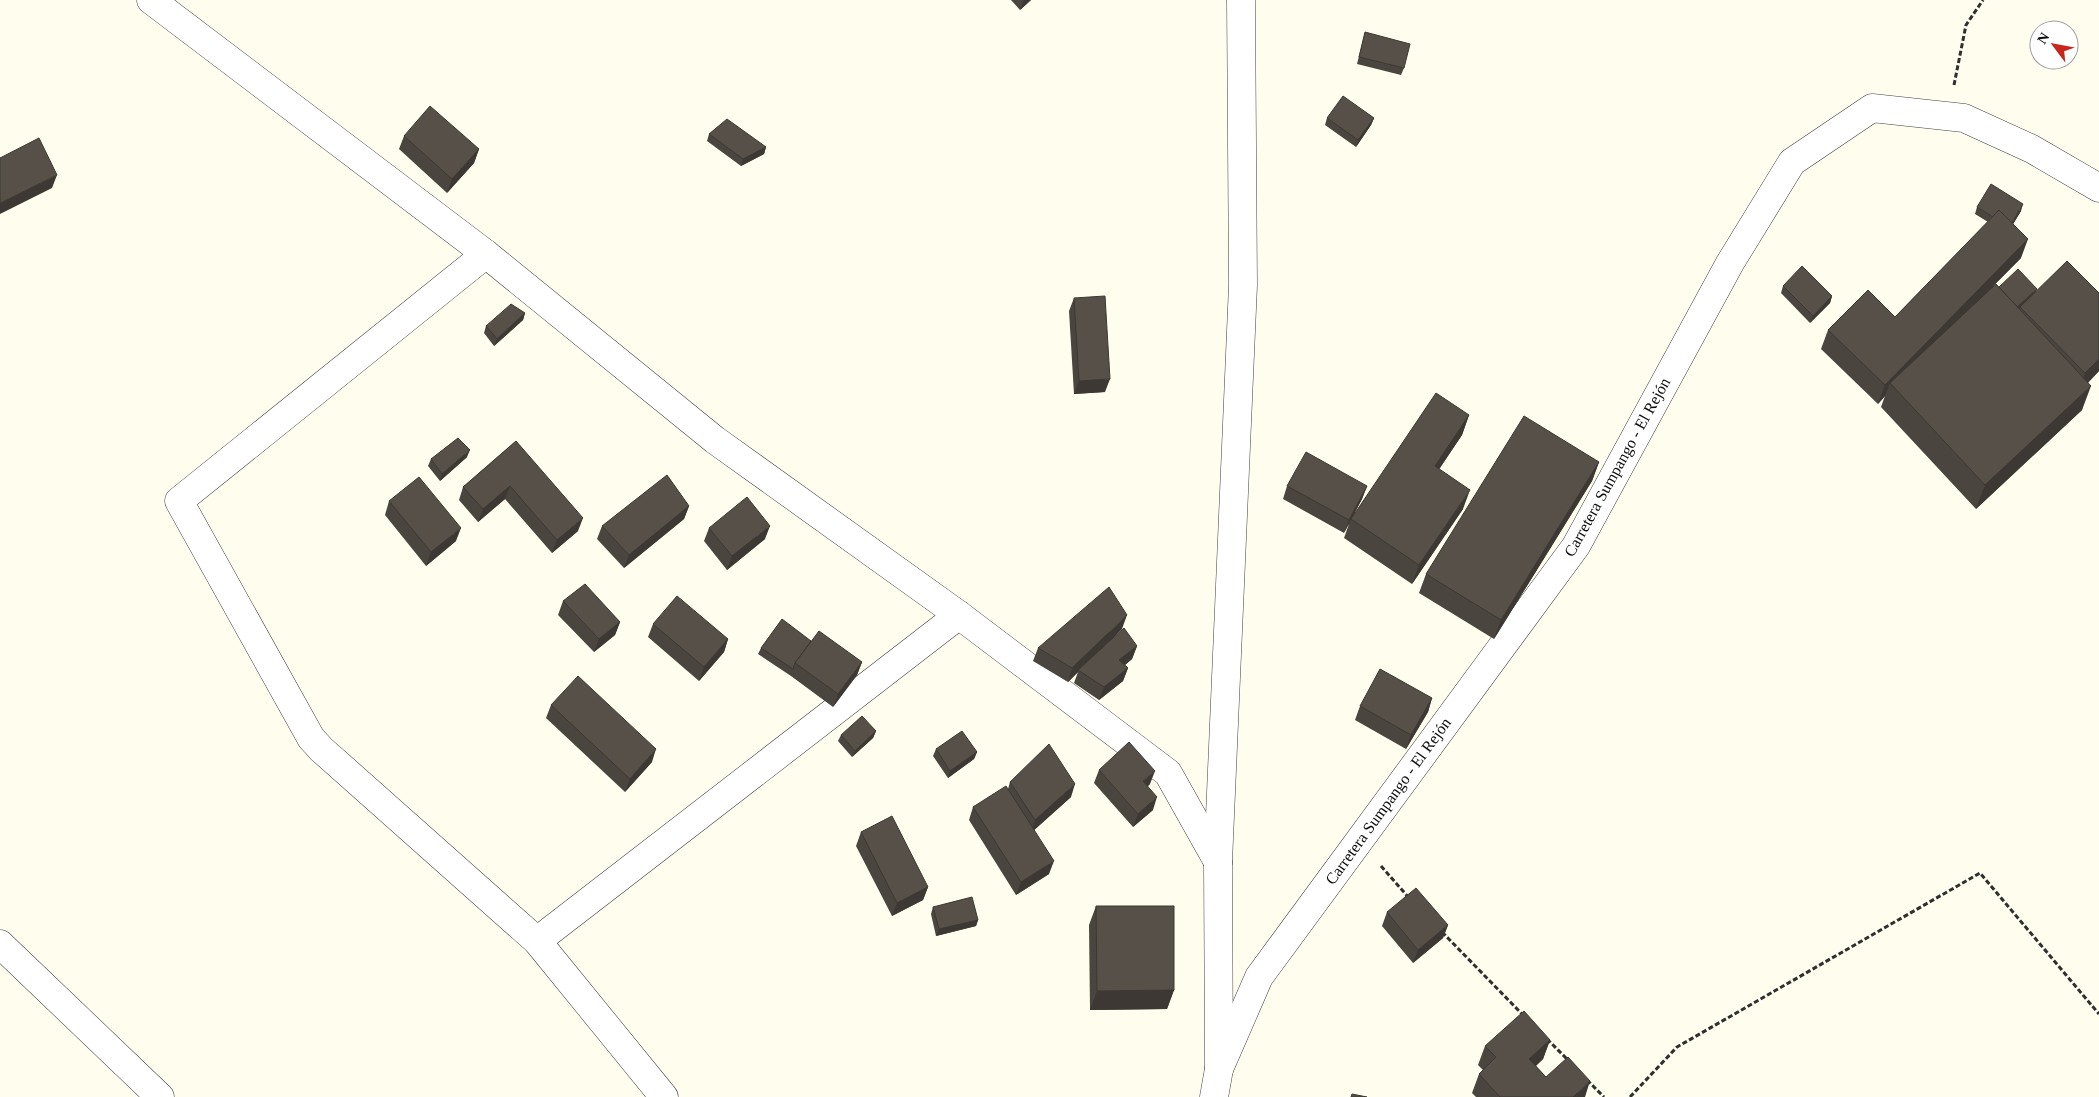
<svg xmlns="http://www.w3.org/2000/svg" width="2099" height="1097" font-family="'Times New Roman',serif">
<rect width="100%" height="100%" fill="#fffeee"/>
<g fill="none" stroke-linecap="round" stroke-linejoin="round">
<defs>
<g id="minor">
<path d="M151,0L486,254L715,440L959,615L1168,773L1218,862"/>
<path d="M486,254L179,501L311,738L321,749L537,941L664,1097"/>
<path d="M537,941L959,615"/>
<path d="M0,944L160,1097"/>
<path d="M1219,1069L1259,977L1576,546L1730,263L1792,162L1872,108L1964,118L2032,149L2099,188"/>
<path d="M1214,1097L1219,1069L1218,862L1243,285L1241,0"/>
</g>
</defs>
<use href="#minor" stroke="#404040" stroke-width="29"/>
<g stroke="#2f2f2f" stroke-width="3" stroke-dasharray="5 2.5" stroke-linecap="butt">
<path d="M1954,85L1966,25L1983,0"/>
<path d="M1381,866L1410,899"/>
<path d="M1442,932L1523,1015"/>
<path d="M1547,1039L1569,1061"/>
<path d="M1587,1080L1604,1097"/>
<path d="M1630,1097L1677,1047L1980,873L2099,1014"/>
</g>
<use href="#minor" stroke="#fff" stroke-width="28"/>
</g>
<g fill="#4b453f">
<path d="M1011,0H1031L1020,10Z"/>
<path d="M1365,32L1404,68L1401,75L1357,64Z"/>
<path d="M1327,118H1374L1371,125L1356,147L1325,125Z"/>
<path d="M709,134L766,147L764,154L741,166L707,141Z"/>
<path d="M404,136L479,149L474,163L447,193L399,149Z"/>
<path d="M1977,207L2021,211L2013,224L2021,258L1993,286L2036,292L2099,293V371L2088,383L2082,410L1976,509L1881,407L1885,396L1878,404L1821,349L1828,330L1895,317L1988,222L1975,214Z"/>
<path d="M1783,286L1832,296L1830,303L1810,323L1781,293Z"/>
<path d="M1074,298L1105,392L1074,394L1069,311Z"/>
<path d="M525,313L523,320L494,346L484,333L486,326Z"/>
<path d="M1469,415L1462,435L1439,469L1463,509L1412,584L1344,538L1349,524L1344,533L1283,499L1287,486H1367L1362,499L1354,514Z"/>
<path d="M516,441L578,531L552,553L505,499L478,522L459,500L463,487Z"/>
<path d="M467,457L440,481L428,466L431,459Z"/>
<path d="M1599,462L1592,481L1494,639L1419,593L1426,574Z"/>
<path d="M389,501L456,541L426,566L385,515Z"/>
<path d="M689,506L684,519L624,568L597,539L602,526Z"/>
<path d="M709,528L765,539L727,570L704,541Z"/>
<path d="M563,601L620,622L615,635L594,652L558,615Z"/>
<path d="M653,624L728,639L724,652L699,681L648,637Z"/>
<path d="M1122,629L1101,650L1137,646L1132,659L1125,665L1128,668L1123,681L1099,700L1074,683L1078,672L1068,682L1033,661L1038,648Z"/>
<path d="M811,641L862,662L857,675L833,707L791,676L758,654L761,648Z"/>
<path d="M1432,698L1428,712L1406,749L1355,720L1360,706Z"/>
<path d="M551,705L652,762L625,792L546,718Z"/>
<path d="M876,731L873,738L852,757L838,741L841,735Z"/>
<path d="M936,749L977,752L974,759L948,778L933,756Z"/>
<path d="M1099,770L1150,784L1148,786L1153,810L1133,827L1094,783Z"/>
<path d="M1010,782L1071,797L1034,830L1049,874L1016,895L969,820L973,807L1008,789Z"/>
<path d="M861,832L928,887L923,900L892,916L856,846Z"/>
<path d="M1096,906L1174,990L1167,1009L1090,1010L1089,925Z"/>
<path d="M933,907L978,920L976,926L936,936L931,914Z"/>
<path d="M1387,912L1448,925L1443,938L1413,963L1382,926Z"/>
<path d="M1550,1040L1543,1059L1536,1066L1546,1077L1585,1097H1476L1472,1093L1479,1074L1483,1070L1478,1065L1485,1046Z"/>
</g>
<g fill="#3d3833">
<path d="M1024,0H1031L1020,10Z"/>
<path d="M1374,118L1371,125L1356,147L1358,140Z"/>
<path d="M766,147L764,154L741,166L743,159Z"/>
<path d="M479,149L474,163L447,193L452,179Z"/>
<path d="M57,175L52,188L0,214V203Z"/>
<path d="M2023,204L2021,211L2007,234L2010,227Z"/>
<path d="M2028,239L2021,258L1894,387L1890,383L1885,396L1878,404L1885,385Z"/>
<path d="M2037,289L2035,296L2020,307L2019,310L2012,312Z"/>
<path d="M1832,296L1830,303L1810,323L1813,316Z"/>
<path d="M525,313L523,320L494,346L497,339Z"/>
<path d="M2099,359V371L2078,392L2085,373Z"/>
<path d="M1110,379L1105,392L1074,394L1079,381Z"/>
<path d="M2091,386L2082,410L1976,509L1985,485Z"/>
<path d="M1469,415L1462,435L1428,486L1435,466Z"/>
<path d="M470,450L467,457L440,481L442,474Z"/>
<path d="M1599,462L1592,481L1494,639L1501,620Z"/>
<path d="M510,486L505,499L478,522L483,509Z"/>
<path d="M1367,486L1362,499L1351,520V519L1344,533L1349,520Z"/>
<path d="M1470,490L1463,509L1412,584L1419,565Z"/>
<path d="M689,506L684,519L624,568L629,555Z"/>
<path d="M583,518L578,531L552,553L557,540Z"/>
<path d="M770,526L765,539L727,570L732,556Z"/>
<path d="M461,528L456,541L426,566L431,552Z"/>
<path d="M1127,615L1122,629L1079,670H1078V672L1068,682L1072,668Z"/>
<path d="M620,622L615,635L594,652L599,639Z"/>
<path d="M728,639L724,652L699,681L704,667Z"/>
<path d="M1137,646L1132,659L1114,674L1119,660Z"/>
<path d="M862,662L857,675L833,707L838,694Z"/>
<path d="M1128,668L1123,681L1099,700L1104,687Z"/>
<path d="M1432,698L1428,712L1406,749L1411,735Z"/>
<path d="M876,731L873,738L852,757L855,751Z"/>
<path d="M656,749L652,762L625,792L630,779Z"/>
<path d="M977,752L974,759L948,778L950,771Z"/>
<path d="M1155,771L1150,784L1139,794L1143,781Z"/>
<path d="M1075,784L1071,797L1031,833L1035,820Z"/>
<path d="M1157,797L1153,810L1133,827L1138,814Z"/>
<path d="M1054,861L1049,874L1016,895L1021,882Z"/>
<path d="M928,887L923,900L892,916L897,903Z"/>
<path d="M978,920L976,926L936,936L939,929Z"/>
<path d="M1448,925L1443,938L1413,963L1418,950Z"/>
<path d="M1174,990L1167,1009L1090,1010L1097,991Z"/>
<path d="M1550,1040L1543,1059L1522,1078L1529,1059Z"/>
<path d="M1590,1081L1585,1097H1573Z"/>
</g>
<g fill="#575049" stroke="#3d3833">
<path d="M1365,32L1410,44L1404,68L1359,57Z"/>
<path d="M1343,96L1374,118L1358,140L1327,118Z"/>
<path d="M430,106L479,149L452,179L404,136Z"/>
<path d="M727,119L766,147L743,159L709,134Z"/>
<path d="M39,138L57,175L0,203V158Z"/>
<path d="M1991,184L2023,204L2012,223L1999,210L1993,217L1977,207Z"/>
<path d="M1999,210L2028,239L1885,385L1828,330L1868,290L1895,317Z"/>
<path d="M2067,261L2099,293V359L2085,373L2020,307Z"/>
<path d="M1802,266L1832,296L1813,316L1783,286Z"/>
<path d="M2018,269L2037,289L2017,307L1999,287Z"/>
<path d="M1996,284L2091,386L1985,485L1890,383Z"/>
<path d="M1105,296L1110,379L1079,381L1074,298Z"/>
<path d="M511,304L525,313L497,339L486,326Z"/>
<path d="M1436,393L1469,415L1435,466L1470,490L1419,565L1351,519Z"/>
<path d="M1524,416L1599,462L1501,620L1426,574Z"/>
<path d="M458,438L470,450L442,474L431,459Z"/>
<path d="M516,441L583,518L557,540L510,486L483,509L463,487Z"/>
<path d="M1306,452L1367,486L1349,520L1287,486Z"/>
<path d="M667,475L689,506L629,555L602,526Z"/>
<path d="M419,477L461,528L431,552L389,501Z"/>
<path d="M747,497L770,526L732,556L709,528Z"/>
<path d="M585,584L620,622L599,639L563,601Z"/>
<path d="M1109,587L1127,615L1072,668L1038,648Z"/>
<path d="M677,596L728,639L704,667L653,624Z"/>
<path d="M782,619L811,641L795,663L793,669L761,648Z"/>
<path d="M1124,628L1137,646L1119,660L1128,668L1104,687L1078,670Z"/>
<path d="M819,631L862,662L838,694L795,663Z"/>
<path d="M1380,669L1432,698L1411,735L1360,706Z"/>
<path d="M578,676L656,749L630,779L551,705Z"/>
<path d="M862,716L876,731L855,751L841,735Z"/>
<path d="M962,731L977,752L950,771L936,749Z"/>
<path d="M1129,742L1155,771L1143,781L1157,797L1138,814L1099,770Z"/>
<path d="M1049,744L1075,784L1035,820L1010,782Z"/>
<path d="M1006,786L1054,861L1021,882L973,807Z"/>
<path d="M892,816L928,887L897,903L861,832Z"/>
<path d="M1416,888L1448,925L1418,950L1387,912Z"/>
<path d="M972,897L978,920L939,929L933,907Z"/>
<path d="M1096,906H1174V990L1097,991Z"/>
<path d="M1524,1011L1550,1040L1529,1059L1546,1077L1568,1057L1590,1081L1573,1097H1500L1479,1074L1496,1057L1485,1046Z"/>
<path d="M1352,1094L1367,1097H1351Z"/>
</g>
<g text-anchor="middle" dominant-baseline="central" stroke-width="5" stroke-linejoin="round" paint-order="stroke">
<g font-size="16" fill="#0d0d0d" stroke="#fff">
<text transform="translate(1617 467) rotate(-61)">Carretera Sumpango - El Rejón</text>
<text transform="translate(1388 801) rotate(-54)">Carretera Sumpango - El Rejón</text>
</g>
</g>
<g transform="translate(2054 45) rotate(302)"><circle r="24" fill="#ffffff" stroke="#9e9e9e"/>
<path d="M0-4L9 19L0 12L-9 19Z" fill="#c8261a"/>
<text y="-8" font-size="14" font-weight="bold" text-anchor="middle" fill="#0d0d0d">N</text>
</g>
</svg>
